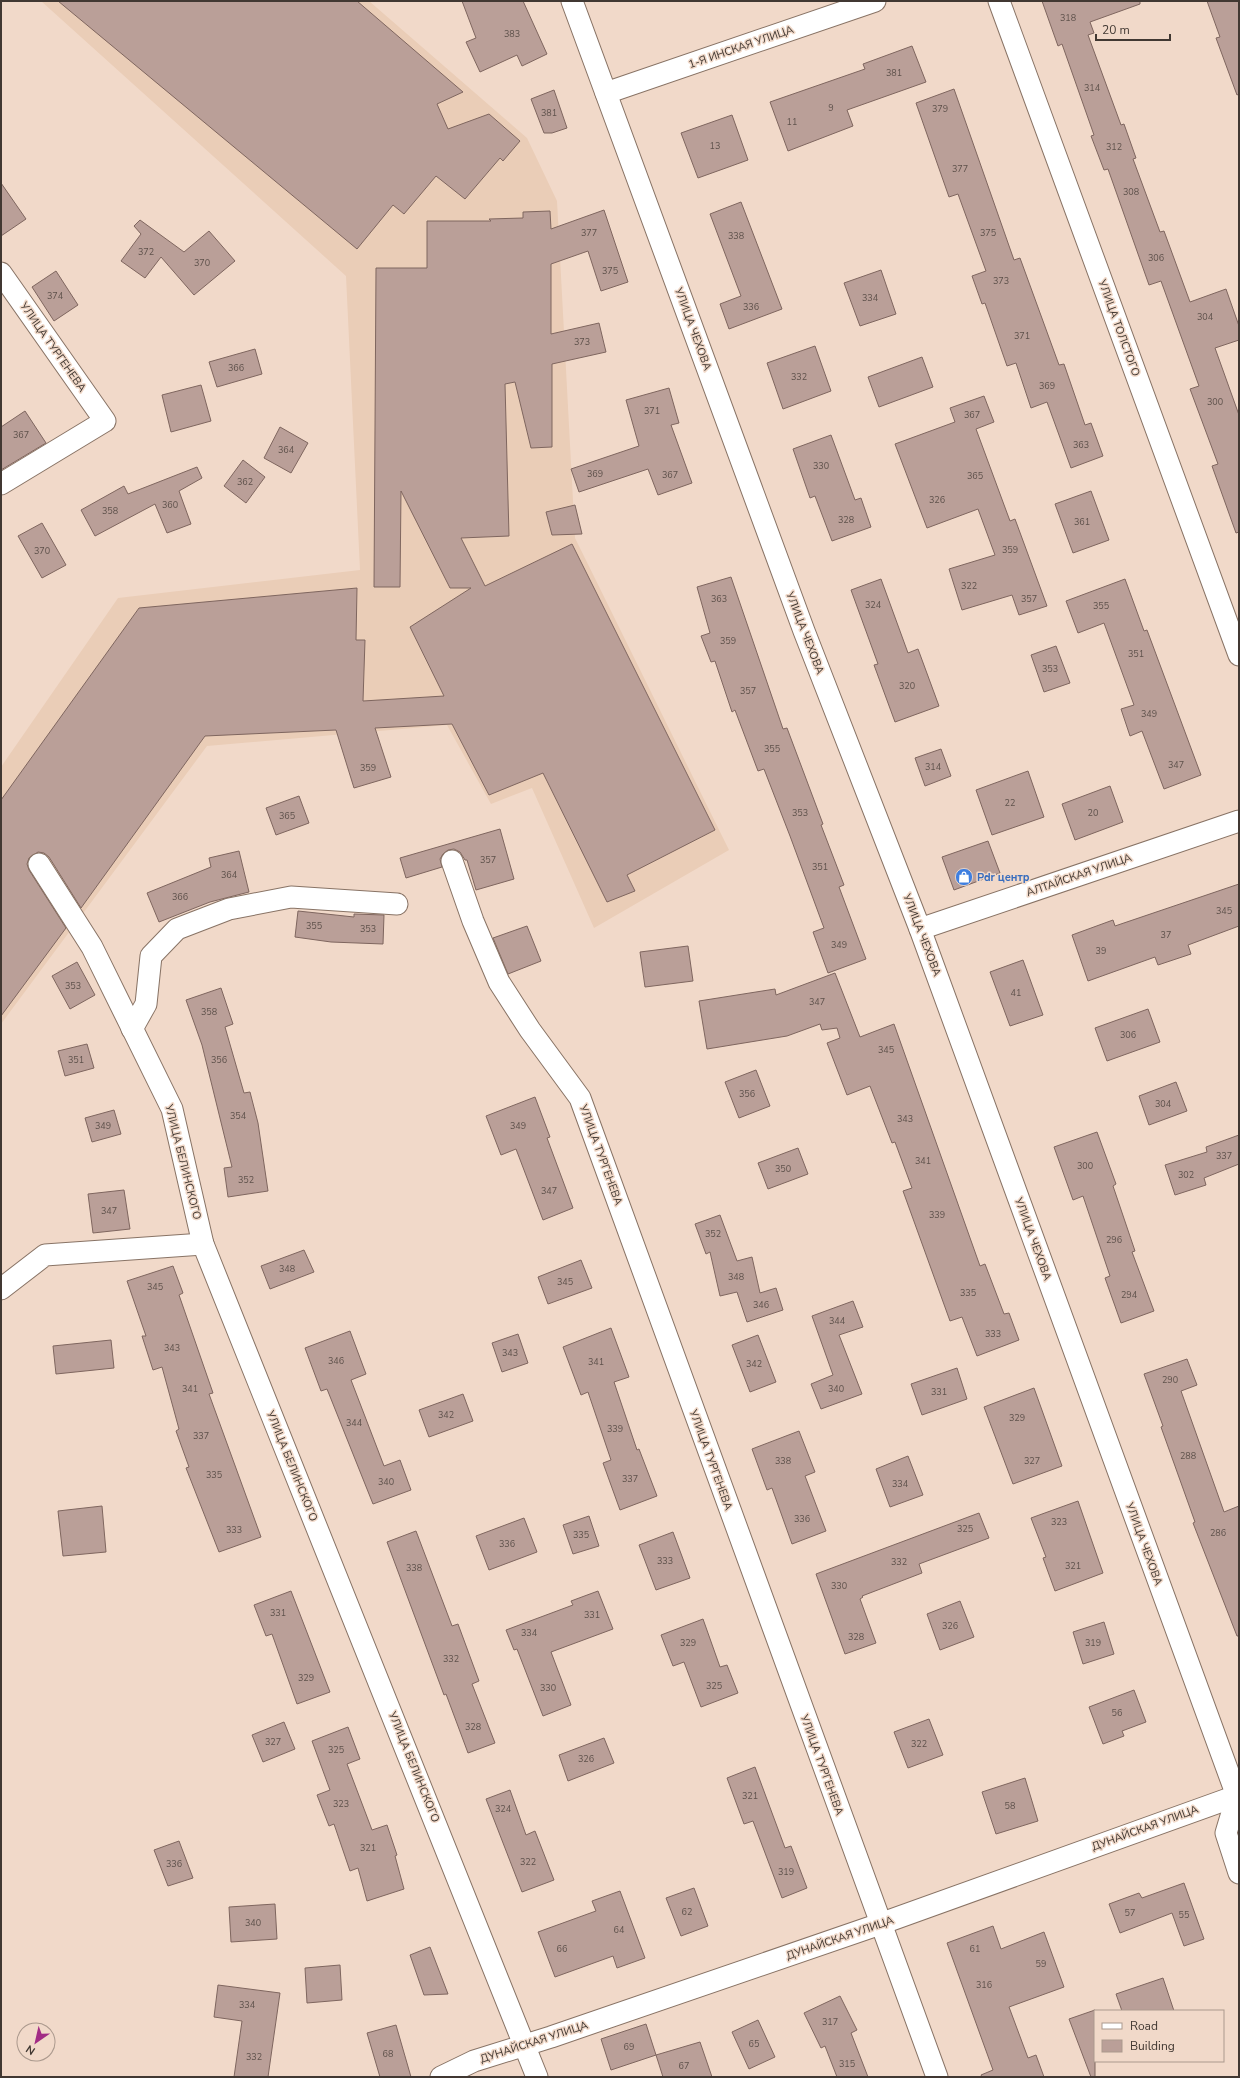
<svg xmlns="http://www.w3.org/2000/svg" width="1240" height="2078" font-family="'Nunito Sans',sans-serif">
<rect width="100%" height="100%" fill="#f1d9c9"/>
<path fill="#eacdb7" d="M41,1H369L527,138L557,201L575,538L729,850L594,928L532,788L491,804L447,725L207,746L1,1024V767L118,598L360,570L346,276Z"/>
<g fill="#ba9f98" stroke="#7f665f">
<path d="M58,1H357L463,92L437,104L448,129L489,114L520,141L503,161L500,158L465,199L436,176L404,214L393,205L357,249Z"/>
<path d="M462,1H523L547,54L522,66L517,55L480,72L466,42L476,38Z"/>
<path d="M1042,1H1140V4L1090,22L1094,33L1088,35L1121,125L1124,124L1136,158L1133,159L1160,232L1164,231L1190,302L1226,289L1239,326V340L1215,348L1239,415V532L1236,533L1212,466L1218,464L1190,389L1199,386L1161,281L1149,285L1108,169L1104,170L1091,136L1094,135L1062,44L1058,46Z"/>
<path d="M1207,1H1239V94L1237,95L1216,38L1220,37Z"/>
<path d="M912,46L926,82L847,110L853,126L788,151L770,102L865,69L863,64Z"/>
<path d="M954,89L1014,260L1020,258L1059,365L1064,364L1085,425L1091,423L1103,456L1071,468L1047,402L1031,408L1016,363L1007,366L985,303L982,304L972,276L986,271L958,194L949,197L916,103Z"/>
<path d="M554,90L567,128L552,133H544L531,99Z"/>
<path d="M732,115L748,160L698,178L681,133Z"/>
<path d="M1,183L26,219L1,236Z"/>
<path d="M741,202L782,309L729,329L720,304L741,296L710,214Z"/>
<path d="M604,210L628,282L601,291L588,251L551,264V334L599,323L606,352L552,364V447L531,448L515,382L505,384L509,536L461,538L485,586L572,544L715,830L627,875L635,891L607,902L543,773L489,795L452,724L375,728L391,777L354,788L336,730L205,736L81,908L49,857L44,853L38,852L29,858L27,864L29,870L66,928L1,1016V800L139,608L357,588L356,640H365L363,701L444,696L410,627L471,588H450L401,491L400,587H374L376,268H427V221H491L489,219L523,218V212L550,211L551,229Z"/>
<path d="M140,220L184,252L209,231L235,261L194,295L161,257L145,278L121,261L141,234L134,226Z"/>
<path d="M881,270L896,314L860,326L844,283Z"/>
<path d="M56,271L78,305L54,321L32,287Z"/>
<path d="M815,346L831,391L783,409L767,363Z"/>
<path d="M255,349L262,374L217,387L209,362Z"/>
<path d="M922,357L933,387L879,407L868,377Z"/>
<path d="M201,385L211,421L171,432L162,395Z"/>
<path d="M669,388L679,423L671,425L692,483L658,495L648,469L579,492L571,469L639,446L626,400Z"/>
<path d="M984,396L994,422L976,429L1010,521L1015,519L1047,606L1019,615L1012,595L962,610L949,569L995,555L978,509L927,528L895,444L955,422L950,408Z"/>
<path d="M25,411L46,443L1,470V427Z"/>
<path d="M280,427L308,443L291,473L264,458Z"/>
<path d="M831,435L855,500L861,498L871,527L832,541L815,496L810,498L793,449Z"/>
<path d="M243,460L265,477L246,503L224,486Z"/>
<path d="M197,467L202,478L179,491L191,524L167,533L155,504L95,536L81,510L124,486L128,494Z"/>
<path d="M1091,491L1109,540L1073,553L1055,504Z"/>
<path d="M575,505L582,534L552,535L546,512Z"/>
<path d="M42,523L66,565L42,578L18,536Z"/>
<path d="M731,577L783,729L787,728L823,824L821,825L844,885L839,887L866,959L828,973L813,932L824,928L790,836L764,769L758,771L735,710L732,712L715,661L711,662L701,636L710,633L697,587Z"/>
<path d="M881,579L908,653L918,649L939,706L895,722L874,665L878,664L851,590Z"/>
<path d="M1125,579L1144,631L1147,630L1201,775L1164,789L1142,731L1130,736L1121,709L1134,705L1104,623L1078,633L1066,601Z"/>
<path d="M1056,646L1070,683L1044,692L1031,655Z"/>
<path d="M941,749L951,776L925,786L915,758Z"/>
<path d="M1028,771L1044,817L992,835L976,790Z"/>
<path d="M1110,786L1123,822L1075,840L1062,804Z"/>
<path d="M299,796L309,823L276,835L266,808Z"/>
<path d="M500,829L514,879L476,890L467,860H465L460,852L454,849L448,850L443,854L440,859L442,867L406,878L400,858Z"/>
<path d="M988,841L1000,873L954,890L942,857Z"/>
<path d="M239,851L249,892L210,902L159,922L147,893L211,867L209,858Z"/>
<path d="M1239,884V926L1188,945L1191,954L1158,965L1155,957L1088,981L1072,935L1113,920L1115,926Z"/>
<path d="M298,911L354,917V914L384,915L383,944L331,942L295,937Z"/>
<path d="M527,926L541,961L508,974L493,938Z"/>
<path d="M688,946L693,981L645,987L640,952Z"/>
<path d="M1023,960L1043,1015L1010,1026L990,972Z"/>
<path d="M77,962L95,995L70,1009L52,976Z"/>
<path d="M835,973L860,1037L894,1024L980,1266L985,1264L1004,1314L1009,1313L1019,1340L977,1356L962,1317L950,1321L903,1191L912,1188L895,1142L892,1143L870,1086L847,1095L827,1043L840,1038L837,1028L822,1030L820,1024L787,1036L707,1049L699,1001L775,989L776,995Z"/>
<path d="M221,988L233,1024L225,1027L244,1093L250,1092L258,1123L268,1191L228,1197L224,1168L232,1167L202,1045L186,1000Z"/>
<path d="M1148,1009L1160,1042L1107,1061L1095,1028Z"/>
<path d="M87,1044L94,1068L65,1076L58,1051Z"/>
<path d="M756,1070L770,1106L739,1118L725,1082Z"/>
<path d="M1176,1082L1187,1111L1149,1125L1139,1096Z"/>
<path d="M535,1097L550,1137L547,1138L573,1208L543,1220L516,1149L501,1155L486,1116Z"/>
<path d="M114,1110L121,1134L92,1142L85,1118Z"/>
<path d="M1097,1132L1116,1184L1113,1186L1135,1251L1132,1252L1154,1311L1121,1323L1105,1278L1110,1276L1083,1196L1073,1200L1054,1147Z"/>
<path d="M1239,1135V1164L1204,1178L1206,1185L1175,1195L1165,1165L1207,1152L1206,1147Z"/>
<path d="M798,1148L808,1174L768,1189L758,1163Z"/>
<path d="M124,1190L130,1229L93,1233L88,1194Z"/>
<path d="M720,1215L737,1261L752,1257L760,1293L776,1288L783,1310L747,1322L737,1292L720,1296L710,1252L706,1254L695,1224Z"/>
<path d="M304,1250L314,1272L270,1289L261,1266Z"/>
<path d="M581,1260L592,1288L548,1304L538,1277Z"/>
<path d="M173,1266L183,1293L179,1295L213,1393L209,1394L261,1537L219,1552L186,1468L189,1467L176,1431L179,1429L162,1367L153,1370L142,1336H146L127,1281Z"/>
<path d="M853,1301L863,1327L839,1335L862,1394L821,1409L811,1384L833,1375L812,1316Z"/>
<path d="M611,1328L629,1377L614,1382L637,1450L639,1449L657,1496L620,1510L603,1463L611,1460L588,1392L581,1395L563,1347Z"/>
<path d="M350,1331L366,1374L351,1380L384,1466L400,1460L411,1490L373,1504L327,1389L321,1391L305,1348Z"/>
<path d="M518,1334L528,1363L502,1372L492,1343Z"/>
<path d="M758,1335L776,1382L750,1392L732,1345Z"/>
<path d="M111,1340L114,1368L56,1374L53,1346Z"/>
<path d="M1187,1359L1197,1385L1181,1391L1224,1512L1239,1506V1636H1237L1193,1523L1195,1522L1161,1427L1163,1426L1144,1374Z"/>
<path d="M957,1368L967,1399L922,1415L911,1384Z"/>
<path d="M1034,1388L1062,1466L1013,1484L984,1407Z"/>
<path d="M463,1394L473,1421L429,1437L419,1410Z"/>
<path d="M799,1431L815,1472L805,1476L826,1531L792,1544L772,1488L767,1490L752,1449Z"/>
<path d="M908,1456L923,1495L890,1507L876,1469Z"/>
<path d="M1078,1501L1103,1573L1055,1591L1043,1558L1046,1557L1031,1518Z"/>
<path d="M102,1506L106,1552L63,1556L58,1511Z"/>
<path d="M979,1513L989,1538L919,1564L922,1573L862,1596L863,1597L860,1599L876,1643L845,1654L816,1574Z"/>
<path d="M589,1516L599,1546L573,1554L563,1525Z"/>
<path d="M524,1518L537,1552L489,1570L476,1536Z"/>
<path d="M416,1531L452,1626L458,1624L479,1681L472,1684L495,1743L468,1753L446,1694L444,1695L387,1542Z"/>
<path d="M673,1532L690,1578L656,1590L639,1545Z"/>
<path d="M291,1591L330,1692L297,1704L272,1634L266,1636L254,1605Z"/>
<path d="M598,1591L613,1629L551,1652L571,1705L543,1716L517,1649L514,1650L506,1630L573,1605L571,1601Z"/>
<path d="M960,1601L974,1637L940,1650L927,1614Z"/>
<path d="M703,1619L720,1667L727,1665L738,1693L701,1707L684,1662L673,1666L661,1635Z"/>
<path d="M1104,1622L1114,1654L1083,1664L1073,1632Z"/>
<path d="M1134,1690L1146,1722L1122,1731L1124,1736L1103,1744L1089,1707Z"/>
<path d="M929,1719L943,1755L908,1768L894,1732Z"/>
<path d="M284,1722L295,1749L263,1762L252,1735Z"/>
<path d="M348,1727L360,1759L347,1764L372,1830L387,1825L397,1855L395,1856L404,1889L367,1901L358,1868L350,1871L334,1824L329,1826L317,1795L330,1790L312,1741Z"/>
<path d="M604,1738L614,1763L568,1781L559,1755Z"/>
<path d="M755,1767L785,1848L791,1846L807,1888L782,1898L753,1821L744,1824L727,1778Z"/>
<path d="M1025,1778L1038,1821L996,1834L982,1792Z"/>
<path d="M510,1790L526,1835L535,1831L554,1880L522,1892L486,1799Z"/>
<path d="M179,1841L193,1878L168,1886L154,1850Z"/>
<path d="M1184,1883L1204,1939L1184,1946L1172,1913L1120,1933L1109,1904L1139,1893L1142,1898Z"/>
<path d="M694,1888L708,1926L681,1936L666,1898Z"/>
<path d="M620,1891L645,1958L617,1968L613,1956L555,1977L538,1932L596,1911L592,1901Z"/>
<path d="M275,1904L277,1939L231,1942L229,1907Z"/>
<path d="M993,1926L1001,1949L1044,1932L1064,1987L1009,2007L1028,2058L1036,2055L1044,2077H982L981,2075L993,2070L947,1943Z"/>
<path d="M430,1947L448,1994L424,1995L410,1955Z"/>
<path d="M340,1965L342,2000L307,2003L305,1968Z"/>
<path d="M1163,1978L1174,2011H1122L1116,1994Z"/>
<path d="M218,1985L280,1993L268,2077H234L242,2021L214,2017Z"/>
<path d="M840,1996L857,2030L851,2033L868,2077H837L825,2046L821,2048L804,2013Z"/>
<path d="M1095,2010V2077H1091L1069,2019Z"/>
<path d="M758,2020L775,2057L749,2069L732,2032Z"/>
<path d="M646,2024L656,2055L611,2070L601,2039Z"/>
<path d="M396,2025L411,2077H380L367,2033Z"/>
<path d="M700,2042L712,2077H663L656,2055Z"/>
</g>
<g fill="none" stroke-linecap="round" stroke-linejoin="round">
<defs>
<g id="street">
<path d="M572,1L804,631L920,929L1237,1796L1226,1833L1239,1873"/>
<path d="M999,1L1239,655"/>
<path d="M606,93L875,1"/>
<path d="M1,273L105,421L1,484"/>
<path d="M452,861L473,921L499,982L530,1030L580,1098L937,2077"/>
<path d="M39,864L92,947L172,1109L203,1244L537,2077"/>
<path d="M920,929L1239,821"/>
<path d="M132,1029L146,1004L151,956L177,929L229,909L291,897L397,904"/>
<path d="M1,1289L45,1255L203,1244"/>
<path d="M441,2077L474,2061L551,2037L880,1924L1239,1795"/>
</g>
</defs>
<use href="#street" stroke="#887365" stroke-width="23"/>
<use href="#street" stroke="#fff" stroke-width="21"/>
</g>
<defs>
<symbol id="shop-disc" viewBox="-11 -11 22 22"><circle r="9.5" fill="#3f7fe0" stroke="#f1d9c9"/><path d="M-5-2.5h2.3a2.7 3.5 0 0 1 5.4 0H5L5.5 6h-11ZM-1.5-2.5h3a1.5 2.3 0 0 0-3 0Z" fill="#fff"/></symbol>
</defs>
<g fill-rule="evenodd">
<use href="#shop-disc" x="954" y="867" width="20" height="20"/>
</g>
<g text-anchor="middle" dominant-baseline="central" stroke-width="3" stroke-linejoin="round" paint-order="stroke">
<g font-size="9" fill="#5f524c">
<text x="1068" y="18">318</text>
<text x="512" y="34">383</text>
<text x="894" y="73">381</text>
<text x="1092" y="88">314</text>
<text x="831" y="108">9</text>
<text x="940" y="109">379</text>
<text x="549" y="113">381</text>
<text x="792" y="122">11</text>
<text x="715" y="146">13</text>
<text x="1114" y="147">312</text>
<text x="960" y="169">377</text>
<text x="1131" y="192">308</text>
<text x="589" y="233">377</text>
<text x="988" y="233">375</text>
<text x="736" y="236">338</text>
<text x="146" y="252">372</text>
<text x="1156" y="258">306</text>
<text x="202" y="263">370</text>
<text x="610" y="271">375</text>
<text x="1001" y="281">373</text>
<text x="55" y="296">374</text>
<text x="870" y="298">334</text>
<text x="751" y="307">336</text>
<text x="1205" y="317">304</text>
<text x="1022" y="336">371</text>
<text x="582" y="342">373</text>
<text x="236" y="368">366</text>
<text x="799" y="377">332</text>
<text x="1047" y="386">369</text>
<text x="1215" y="402">300</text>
<text x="652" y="411">371</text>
<text x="972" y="415">367</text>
<text x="21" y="435">367</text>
<text x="1081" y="445">363</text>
<text x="286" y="450">364</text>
<text x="821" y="466">330</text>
<text x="595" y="474">369</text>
<text x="670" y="475">367</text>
<text x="975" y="476">365</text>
<text x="245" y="482">362</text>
<text x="937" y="500">326</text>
<text x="170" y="505">360</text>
<text x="110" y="511">358</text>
<text x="846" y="520">328</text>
<text x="1082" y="522">361</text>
<text x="1010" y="550">359</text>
<text x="42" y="551">370</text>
<text x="969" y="586">322</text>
<text x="719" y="599">363</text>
<text x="1029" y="599">357</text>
<text x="873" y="605">324</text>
<text x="1101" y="606">355</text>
<text x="728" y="641">359</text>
<text x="1136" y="654">351</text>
<text x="1050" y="669">353</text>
<text x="907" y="686">320</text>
<text x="748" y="691">357</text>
<text x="1149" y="714">349</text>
<text x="772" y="749">355</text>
<text x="1176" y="765">347</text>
<text x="933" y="767">314</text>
<text x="368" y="768">359</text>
<text x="1010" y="803">22</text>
<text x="800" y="813">353</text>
<text x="1093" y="813">20</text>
<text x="287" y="816">365</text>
<text x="488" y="860">357</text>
<text x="820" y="867">351</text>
<text x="229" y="875">364</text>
<text x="180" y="897">366</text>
<text x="1224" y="911">345</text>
<text x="314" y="926">355</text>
<text x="368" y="929">353</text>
<text x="1166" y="935">37</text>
<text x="839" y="945">349</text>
<text x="1101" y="951">39</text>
<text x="73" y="986">353</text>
<text x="1016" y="993">41</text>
<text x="817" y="1002">347</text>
<text x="209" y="1012">358</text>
<text x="1128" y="1035">306</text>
<text x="886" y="1050">345</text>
<text x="76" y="1060">351</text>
<text x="219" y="1060">356</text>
<text x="747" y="1094">356</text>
<text x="1163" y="1104">304</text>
<text x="238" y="1116">354</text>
<text x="905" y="1119">343</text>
<text x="103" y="1126">349</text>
<text x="518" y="1126">349</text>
<text x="1224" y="1156">337</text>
<text x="923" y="1161">341</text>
<text x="1085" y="1166">300</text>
<text x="783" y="1169">350</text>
<text x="1186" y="1175">302</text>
<text x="246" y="1180">352</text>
<text x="549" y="1191">347</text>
<text x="109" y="1211">347</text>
<text x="937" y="1215">339</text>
<text x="713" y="1234">352</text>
<text x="1114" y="1240">296</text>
<text x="287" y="1269">348</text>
<text x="736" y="1277">348</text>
<text x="565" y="1282">345</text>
<text x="155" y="1287">345</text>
<text x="968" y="1293">335</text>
<text x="1129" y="1295">294</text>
<text x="761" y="1305">346</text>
<text x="837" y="1321">344</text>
<text x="993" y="1334">333</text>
<text x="172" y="1348">343</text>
<text x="510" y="1353">343</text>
<text x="336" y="1361">346</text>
<text x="596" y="1362">341</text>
<text x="754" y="1364">342</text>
<text x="1170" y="1380">290</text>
<text x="190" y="1389">341</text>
<text x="836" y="1389">340</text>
<text x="939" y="1392">331</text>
<text x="446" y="1415">342</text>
<text x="1017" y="1418">329</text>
<text x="354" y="1423">344</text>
<text x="615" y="1429">339</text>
<text x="201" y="1436">337</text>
<text x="1188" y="1456">288</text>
<text x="783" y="1461">338</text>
<text x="1032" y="1461">327</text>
<text x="214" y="1475">335</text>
<text x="630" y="1479">337</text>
<text x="386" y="1482">340</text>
<text x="900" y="1484">334</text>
<text x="802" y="1519">336</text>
<text x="1059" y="1522">323</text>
<text x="965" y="1529">325</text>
<text x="234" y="1530">333</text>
<text x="1218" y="1533">286</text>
<text x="581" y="1535">335</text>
<text x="507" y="1544">336</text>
<text x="665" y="1561">333</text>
<text x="899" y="1562">332</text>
<text x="1073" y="1566">321</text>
<text x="414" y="1568">338</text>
<text x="839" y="1586">330</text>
<text x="278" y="1613">331</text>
<text x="592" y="1615">331</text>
<text x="950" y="1626">326</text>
<text x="529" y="1633">334</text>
<text x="856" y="1637">328</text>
<text x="688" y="1643">329</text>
<text x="1093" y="1643">319</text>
<text x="451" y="1659">332</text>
<text x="306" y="1678">329</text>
<text x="714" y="1686">325</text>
<text x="548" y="1688">330</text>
<text x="1117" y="1713">56</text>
<text x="473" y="1727">328</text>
<text x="273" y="1742">327</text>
<text x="919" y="1744">322</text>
<text x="336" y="1750">325</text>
<text x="586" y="1759">326</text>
<text x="750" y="1796">321</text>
<text x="341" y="1804">323</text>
<text x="1010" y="1806">58</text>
<text x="503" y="1809">324</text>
<text x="368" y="1848">321</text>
<text x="528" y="1862">322</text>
<text x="174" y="1864">336</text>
<text x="786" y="1872">319</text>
<text x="687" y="1912">62</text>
<text x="1130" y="1913">57</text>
<text x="1184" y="1915">55</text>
<text x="253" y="1923">340</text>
<text x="619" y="1930">64</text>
<text x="562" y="1949">66</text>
<text x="975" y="1949">61</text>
<text x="1041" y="1964">59</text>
<text x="984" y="1985">316</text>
<text x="247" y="2005">334</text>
<text x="830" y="2022">317</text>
<text x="754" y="2044">65</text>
<text x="629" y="2047">69</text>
<text x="388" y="2054">68</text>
<text x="254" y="2057">332</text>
<text x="847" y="2064">315</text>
<text x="684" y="2066">67</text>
</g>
<g font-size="11" fill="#413832" stroke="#f1d9c9">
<text transform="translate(741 47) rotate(-19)">1-Я ИНСКАЯ УЛИЦА</text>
<text transform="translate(1119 328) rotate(70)">УЛИЦА ТОЛСТОГО</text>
<text transform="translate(693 329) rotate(70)">УЛИЦА ЧЕХОВА</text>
<text transform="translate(53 347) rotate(55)">УЛИЦА ТУРГЕНЕВА</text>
<text transform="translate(805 633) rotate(69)">УЛИЦА ЧЕХОВА</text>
<text transform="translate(1079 875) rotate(-19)">АЛТАЙСКАЯ УЛИЦА</text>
<text transform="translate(922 935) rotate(69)">УЛИЦА ЧЕХОВА</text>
<text transform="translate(601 1155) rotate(70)">УЛИЦА ТУРГЕНЕВА</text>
<text transform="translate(183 1162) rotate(76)">УЛИЦА БЕЛИНСКОГО</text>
<text transform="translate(1033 1239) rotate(70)">УЛИЦА ЧЕХОВА</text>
<text transform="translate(711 1460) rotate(70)">УЛИЦА ТУРГЕНЕВА</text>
<text transform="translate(292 1466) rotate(68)">УЛИЦА БЕЛИНСКОГО</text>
<text transform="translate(1144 1544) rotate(70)">УЛИЦА ЧЕХОВА</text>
<text transform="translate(822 1765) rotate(70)">УЛИЦА ТУРГЕНЕВА</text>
<text transform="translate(414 1767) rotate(68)">УЛИЦА БЕЛИНСКОГО</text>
<text transform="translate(1145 1828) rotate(-20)">ДУНАЙСКАЯ УЛИЦА</text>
<text transform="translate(840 1938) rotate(-19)">ДУНАЙСКАЯ УЛИЦА</text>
<text transform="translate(534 2042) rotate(-18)">ДУНАЙСКАЯ УЛИЦА</text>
</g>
<g font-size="11" font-weight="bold" fill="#366cbe" stroke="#f1d9c9" text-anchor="start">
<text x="977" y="877">Pdr центр</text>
</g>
</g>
<rect width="1240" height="2078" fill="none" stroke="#413832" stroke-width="4"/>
<rect x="1094" y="2010" width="130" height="52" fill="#f1d9c9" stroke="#ab998d"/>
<rect x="1102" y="2023" width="20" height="6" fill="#ffffff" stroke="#ab998d"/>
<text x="1130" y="2030" font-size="12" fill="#413832">Road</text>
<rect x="1102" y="2040" width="20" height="12" fill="#ba9f98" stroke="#ab998d"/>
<text x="1130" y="2050" font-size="12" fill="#413832">Building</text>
<g transform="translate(36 2042) rotate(214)"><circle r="19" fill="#f1d9c9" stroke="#ab998d"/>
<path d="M0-3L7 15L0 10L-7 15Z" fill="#a22c85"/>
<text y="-6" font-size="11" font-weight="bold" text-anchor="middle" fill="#413832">N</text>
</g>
<path d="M1096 34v6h74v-6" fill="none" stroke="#413832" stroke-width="2"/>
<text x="1102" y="34" font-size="12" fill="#413832" stroke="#f1d9c9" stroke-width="3" paint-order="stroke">20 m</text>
</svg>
